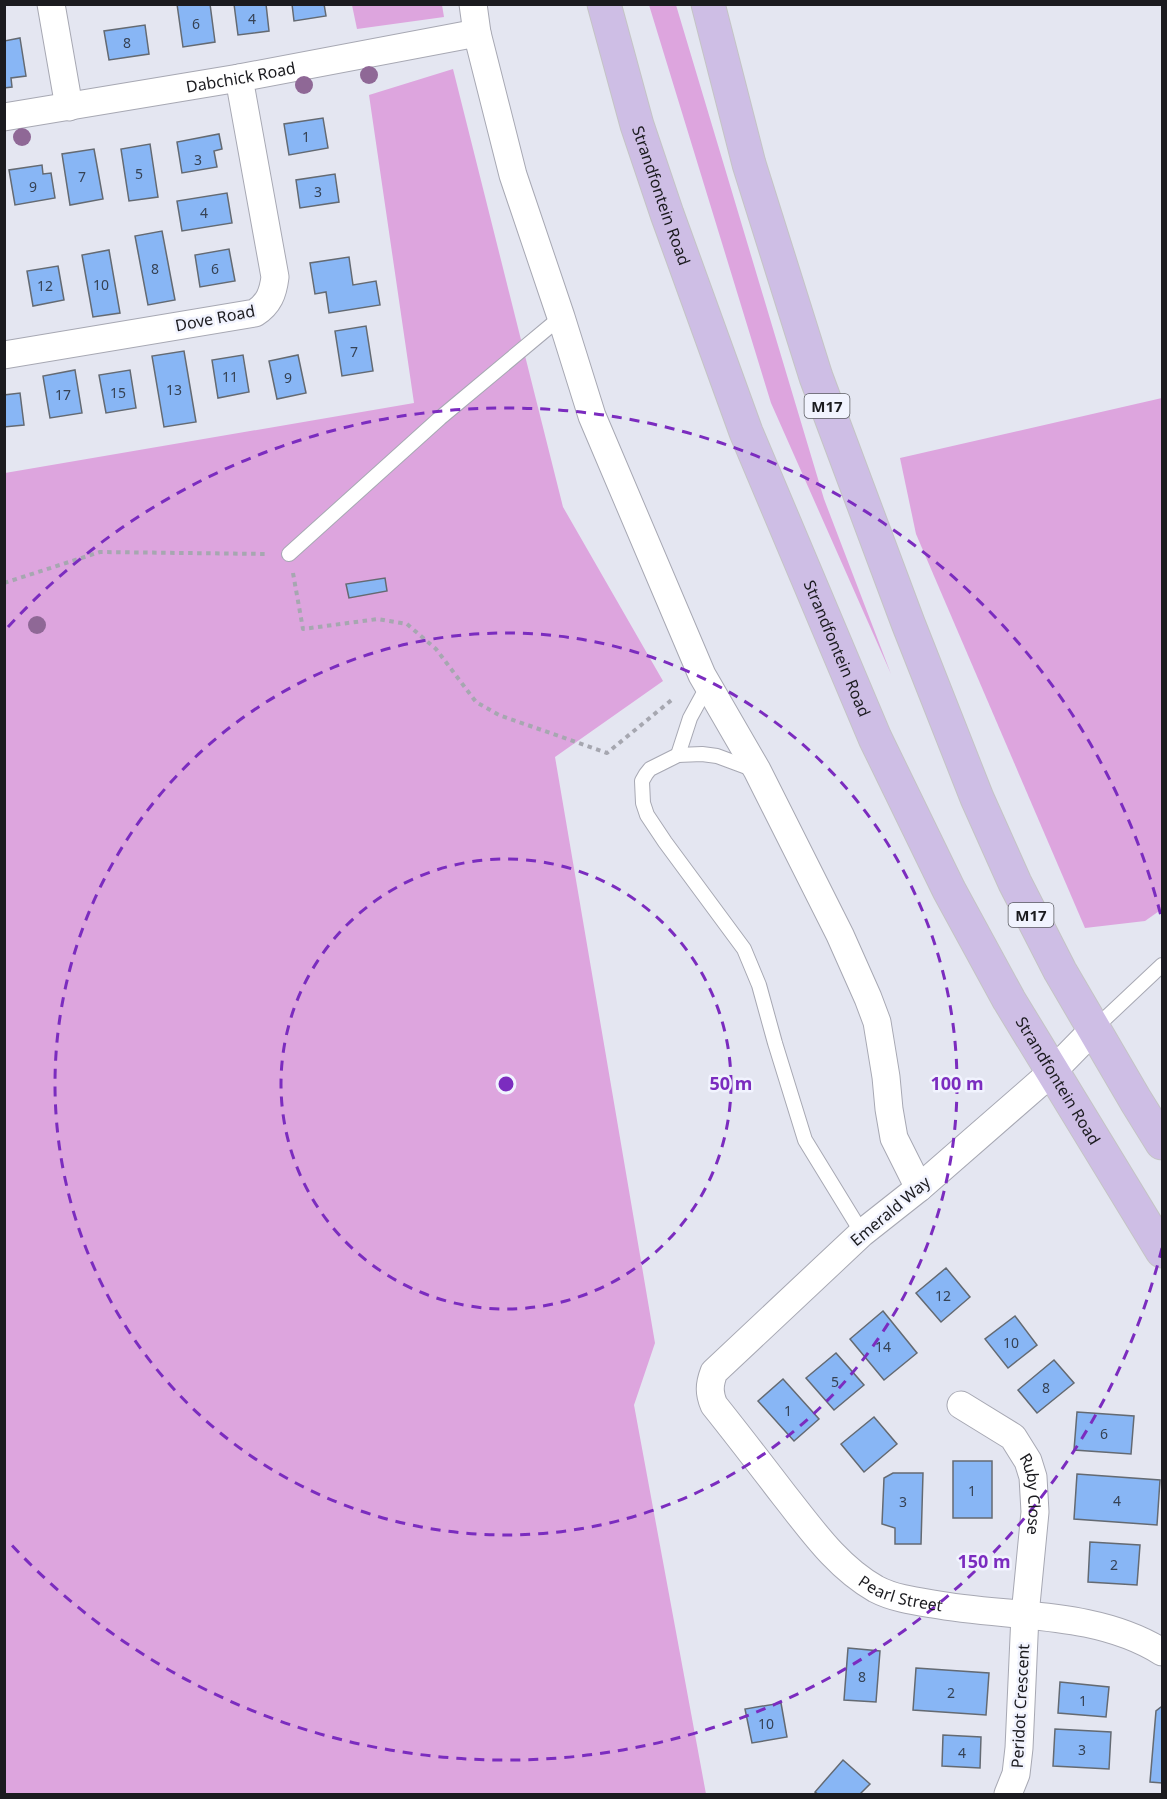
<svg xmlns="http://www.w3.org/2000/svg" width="1167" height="1799" font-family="'Noto Sans',sans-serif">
<rect width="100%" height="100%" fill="#e4e6f1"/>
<g fill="#dda5de">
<path d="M352,5H442L444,17L357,29Z"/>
<path d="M649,5H676L824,499L891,674L771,403Z"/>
<path d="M453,69L563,507L663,681L555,757L655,1343L634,1405L706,1794H5V473L414,403L369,95Z"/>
<path d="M1162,398V909L1145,921L1085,928L916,534L900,458Z"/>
</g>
<g fill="#88b6f5" stroke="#646a72" stroke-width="1.5">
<path d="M177,4H210L215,42L183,47Z"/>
<path d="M234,4H266L269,31L238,35Z"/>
<path d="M292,4H324L326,16L294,21Z"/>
<path d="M145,25L149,54L109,60L104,31Z"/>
<path d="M20,38L26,76L11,78L12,87L4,88V41Z"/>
<path d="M323,118L328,148L289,155L284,124Z"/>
<path d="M219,134L222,149L214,151L217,167L182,173L177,142Z"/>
<path d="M150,144L158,197L129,201L121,149Z"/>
<path d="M94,149L103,199L70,205L62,154Z"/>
<path d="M42,165L43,174L51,173L55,198L15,205L9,170Z"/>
<path d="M335,174L339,202L300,208L296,180Z"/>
<path d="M227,193L232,223L182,231L177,201Z"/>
<path d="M162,231L175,300L148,305L135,236Z"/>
<path d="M229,249L235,281L200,287L195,255Z"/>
<path d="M109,250L120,313L93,317L82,255Z"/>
<path d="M349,257L353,285L376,281L380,305L329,313L326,292L315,294L310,263Z"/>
<path d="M58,266L64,300L33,306L27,271Z"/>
<path d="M366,326L373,371L342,376L335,331Z"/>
<path d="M184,351L196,422L164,427L152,356Z"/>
<path d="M243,355L249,392L218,398L212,360Z"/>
<path d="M298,355L306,393L277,399L269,361Z"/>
<path d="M75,370L82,413L50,418L43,376Z"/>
<path d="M130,370L136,408L106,413L99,375Z"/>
<path d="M20,393L24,425L4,427V395Z"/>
<path d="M385,578L387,591L349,598L346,584Z"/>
<path d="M946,1268L970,1297L941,1322L916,1293Z"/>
<path d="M883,1311L917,1353L884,1380L850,1339Z"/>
<path d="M1015,1316L1037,1345L1008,1368L985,1339Z"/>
<path d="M836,1353L864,1385L834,1410L806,1378Z"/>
<path d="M1054,1360L1074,1383L1037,1413L1018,1390Z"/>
<path d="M783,1379L819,1419L794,1441L758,1401Z"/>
<path d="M1077,1412L1134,1416L1131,1454L1074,1450Z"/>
<path d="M874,1417L897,1444L864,1472L841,1444Z"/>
<rect x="953" y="1461" width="39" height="57"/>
<path d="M893,1473H923L921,1544H895V1528L882,1524L884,1478Z"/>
<path d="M1077,1474L1160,1480L1157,1525L1074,1519Z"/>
<path d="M1090,1542L1140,1545L1137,1585L1088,1582Z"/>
<path d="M848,1648L880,1651L876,1702L844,1700Z"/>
<path d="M916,1668L989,1673L986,1715L913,1710Z"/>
<path d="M1060,1682L1109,1687L1106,1717L1058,1713Z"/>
<path d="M781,1703L787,1737L752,1743L745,1709Z"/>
<path d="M1161,1707H1162V1783L1150,1782L1156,1711Z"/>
<path d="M1055,1729L1111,1732L1109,1769L1053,1766Z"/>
<path d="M943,1735L981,1737L980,1768L942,1766Z"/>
<path d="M843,1760L870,1784L860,1794H818L815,1792Z"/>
</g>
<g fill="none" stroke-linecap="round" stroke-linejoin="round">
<defs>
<g id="service">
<path d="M289,554L440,418L561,317"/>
<path d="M678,755L690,718L708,685"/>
<path d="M752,769L717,756L702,754L678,755L650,769L646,774L642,781L643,803L647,815L665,842L744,949L759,985L775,1043L805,1140L862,1233"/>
<path d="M1094,1029L1162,965"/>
</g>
<g id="minor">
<path d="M51,4L69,107"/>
<path d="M473,4L477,33L513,175L561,317L592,416L702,675L757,770L840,935L868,998L877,1022L886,1077L889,1109L894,1138L919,1188"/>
<path id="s1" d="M4,117L239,78L477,33"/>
<path d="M4,355L255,313C269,304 273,293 275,277L239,78"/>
<path id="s2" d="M1094,1029L1052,1072L919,1188L862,1233L714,1372C709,1385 709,1393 714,1405C738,1435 761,1465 784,1495C811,1529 837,1567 876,1589C893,1598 914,1601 933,1604C1008,1618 1095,1610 1162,1652"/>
<path id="s3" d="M961,1405L1013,1437L1028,1461L1033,1477L1035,1512L1025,1615L1019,1748L1016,1774L1008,1794"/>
</g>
<g id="primary">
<path id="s4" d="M604,4L637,125L667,214L746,432L875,738L949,890L1009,1000L1162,1251"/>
<path d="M708,4L749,164L816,377L908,623L977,798L1015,883L1060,971L1136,1101L1162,1143"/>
</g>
</defs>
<use href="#service" stroke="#a7a8b3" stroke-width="16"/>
<use href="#minor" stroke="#a7a8b3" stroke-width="29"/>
<use href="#primary" stroke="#c4c4c5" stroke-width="35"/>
<g stroke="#a6a7b0" stroke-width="4" stroke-dasharray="4.5 4.5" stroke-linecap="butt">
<path d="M293,573L303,629L378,619L407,624L436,649L476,702L499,715L607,753L674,698"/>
<path d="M4,583L100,552L268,554"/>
</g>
<use href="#service" stroke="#fff" stroke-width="14"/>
<use href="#minor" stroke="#fff" stroke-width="27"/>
<use href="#primary" stroke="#cebee5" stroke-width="33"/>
</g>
<g fill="#8f6896">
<circle cx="369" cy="75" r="9"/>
<circle cx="304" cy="85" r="9"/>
<circle cx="22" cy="137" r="9"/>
<circle cx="37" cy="625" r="9"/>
</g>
<g fill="none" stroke="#7b2cbf" stroke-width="3" stroke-dasharray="10 8">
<circle cx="506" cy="1084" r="225"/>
<circle cx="506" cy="1084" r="451"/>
<path d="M1162 1248A676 676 0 0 1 8 1541M8 627A676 676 0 0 1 1162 920"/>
</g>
<g text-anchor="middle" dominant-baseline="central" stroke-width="5" stroke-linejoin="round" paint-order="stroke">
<g font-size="14" fill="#364254">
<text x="252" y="18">4</text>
<text x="196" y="23">6</text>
<text x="127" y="42">8</text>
<text x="306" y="136">1</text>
<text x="198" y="159">3</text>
<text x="139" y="173">5</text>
<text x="82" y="176">7</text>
<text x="33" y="186">9</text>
<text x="318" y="191">3</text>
<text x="204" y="212">4</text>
<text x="155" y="268">8</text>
<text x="215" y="268">6</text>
<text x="101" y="284">10</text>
<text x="45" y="285">12</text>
<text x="354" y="351">7</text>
<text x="230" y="376">11</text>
<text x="288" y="377">9</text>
<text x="174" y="389">13</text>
<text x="118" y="392">15</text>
<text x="63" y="394">17</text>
<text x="943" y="1295">12</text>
<text x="1011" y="1342">10</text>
<text x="883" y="1346">14</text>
<text x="835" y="1381">5</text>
<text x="1046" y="1387">8</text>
<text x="788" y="1410">1</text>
<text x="1104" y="1433">6</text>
<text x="972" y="1490">1</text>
<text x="1117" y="1500">4</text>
<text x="903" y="1501">3</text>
<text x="1114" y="1564">2</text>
<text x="862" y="1676">8</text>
<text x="951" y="1692">2</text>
<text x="1083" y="1700">1</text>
<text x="766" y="1723">10</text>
<text x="1082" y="1749">3</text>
<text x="962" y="1752">4</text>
</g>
<g fill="#f1f3fe" stroke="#5b5c62" stroke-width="1.5">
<rect x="804.5" y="394" width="45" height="24" rx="4.5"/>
<rect x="1008.5" y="903" width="45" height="24" rx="4.5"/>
</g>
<g font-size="15" font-weight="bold" fill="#1b1b1f">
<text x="827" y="406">M17</text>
<text x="1031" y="915">M17</text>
</g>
<g font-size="16" fill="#1b1b1f" stroke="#f1f3fe">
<text stroke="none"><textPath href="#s1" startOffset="240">Dabchick Road</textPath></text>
<text stroke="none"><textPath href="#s4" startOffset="200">Strandfontein Road</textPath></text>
<text transform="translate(215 318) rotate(-11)">Dove Road</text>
<text stroke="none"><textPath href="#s4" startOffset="686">Strandfontein Road</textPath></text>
<text stroke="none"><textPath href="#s4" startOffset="1172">Strandfontein Road</textPath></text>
<text transform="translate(890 1211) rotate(-40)">Emerald Way</text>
<text stroke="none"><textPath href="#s3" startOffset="123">Ruby Close</textPath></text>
<text stroke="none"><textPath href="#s2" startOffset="818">Pearl Street</textPath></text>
<text transform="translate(1020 1706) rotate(-87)">Peridot Crescent</text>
</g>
</g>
<circle cx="506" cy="1084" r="9" fill="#7b2cbf" stroke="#f1f3fe" stroke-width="3"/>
<g font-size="18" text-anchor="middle" font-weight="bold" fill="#7b2cbf" stroke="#f1f3fe" stroke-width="5" stroke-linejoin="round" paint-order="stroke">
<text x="731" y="1090">50 m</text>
<text x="957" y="1090">100 m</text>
<text x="984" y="1568">150 m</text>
</g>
<rect width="1167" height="1799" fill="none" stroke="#1b1b1f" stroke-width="12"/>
</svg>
